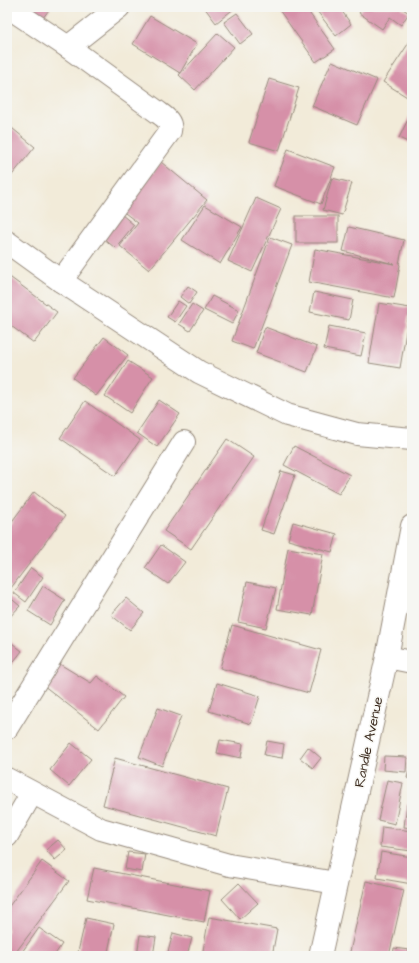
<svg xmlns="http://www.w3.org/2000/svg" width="419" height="963" font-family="'Architects Daughter',sans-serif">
<rect width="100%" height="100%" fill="#f6f6f2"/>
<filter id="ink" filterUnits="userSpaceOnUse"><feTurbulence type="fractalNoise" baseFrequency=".025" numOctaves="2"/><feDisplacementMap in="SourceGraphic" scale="8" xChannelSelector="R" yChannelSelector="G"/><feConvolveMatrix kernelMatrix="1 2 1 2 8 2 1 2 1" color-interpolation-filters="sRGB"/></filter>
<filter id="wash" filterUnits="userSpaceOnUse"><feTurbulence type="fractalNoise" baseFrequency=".012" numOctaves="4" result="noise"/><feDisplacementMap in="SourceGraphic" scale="16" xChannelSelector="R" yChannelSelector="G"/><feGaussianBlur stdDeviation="0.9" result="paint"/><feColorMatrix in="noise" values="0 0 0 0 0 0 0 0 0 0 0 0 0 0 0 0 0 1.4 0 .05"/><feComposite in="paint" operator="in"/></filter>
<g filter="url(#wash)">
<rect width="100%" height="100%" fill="#f2ebd9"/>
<g id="blocks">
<g fill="#d690a8">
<path d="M20,7H51L40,22Z"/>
<path d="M204,7H236L216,23Z"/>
<path d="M277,7H305L335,49L316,62Z"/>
<path d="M314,7H339L351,24L336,36Z"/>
<path d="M363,7H400L409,13L401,25L390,17L382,29L359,13Z"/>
<path d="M237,13L253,34L240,44L224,22Z"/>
<path d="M150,16L197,44L180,73L133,44Z"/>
<path d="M218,33L234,47L195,90L179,75Z"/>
<path d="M412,38V100L383,82Z"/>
<path d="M332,61L377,80L357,125L312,106Z"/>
<path d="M269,79L299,88L279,151L249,142Z"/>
<path d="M412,111V144L399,138Z"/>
<path d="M7,124L35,147L8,180L7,179Z"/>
<path d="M288,149L335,167L321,204L274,186Z"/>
<path d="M161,162L207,200L149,270L120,246L138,223L121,210Z"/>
<path d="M332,178L352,183L342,215L323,210Z"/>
<path d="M256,198L281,209L252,272L228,261Z"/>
<path d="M205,205L242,227L220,264L182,240Z"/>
<path d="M121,214L134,225L115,248L102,237Z"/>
<rect x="296" y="216" width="42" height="27"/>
<path d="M349,227L404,240L399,264L400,265L394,298L309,282L315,249L394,264L343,251Z"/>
<path d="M270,237L292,245L253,349L232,341Z"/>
<path d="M7,275L57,312L34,343L7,323Z"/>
<path d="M188,286L197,292L189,304L180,297Z"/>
<path d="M314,292L353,300L349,320L310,312Z"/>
<path d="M212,296L239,310L232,324L204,310Z"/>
<path d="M178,301L186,306L175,322L167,317Z"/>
<path d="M379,303L410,308L400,368L369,363Z"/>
<path d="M192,304L203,311L190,331L179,324Z"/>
<path d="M329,326L366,333L361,356L324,349Z"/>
<path d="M265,327L317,347L307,372L256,353Z"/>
<path d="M104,337L128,355L96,396L73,378Z"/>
<path d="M128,361L153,377L130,413L105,396Z"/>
<path d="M159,400L180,414L157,447L137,433Z"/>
<path d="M85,401L140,440L115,476L60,438Z"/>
<path d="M227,439L254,457L191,549L164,531Z"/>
<path d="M294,446L350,475L339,494L284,465Z"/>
<path d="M281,471L295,475L274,534L261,530Z"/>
<path d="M34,492L65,516L11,588L7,585V528Z"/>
<path d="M293,522L337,534L332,552L288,540Z"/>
<path d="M161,545L185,562L168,584L145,568Z"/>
<path d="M288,548L323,554L312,615L277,609Z"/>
<path d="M31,568L43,577L26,602L14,593Z"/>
<path d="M247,582L276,588L266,628L238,622Z"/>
<path d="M43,586L65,600L50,625L28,611Z"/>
<path d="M7,595L20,606L7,620Z"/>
<path d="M126,598L144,613L130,630L111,615Z"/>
<path d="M232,625L321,650L309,693L220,668Z"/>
<path d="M7,639L22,651L7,670Z"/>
<path d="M58,663L91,683L97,676L124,697L99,729L43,685Z"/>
<path d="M217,683L260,696L251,724L209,711Z"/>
<path d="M158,708L181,716L162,766L139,757Z"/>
<path d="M220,740L243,744L241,758L217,753Z"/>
<path d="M267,741L284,744L282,758L264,755Z"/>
<path d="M71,743L91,759L69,786L50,770Z"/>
<path d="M308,747L321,758L313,768L300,758Z"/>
<path d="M384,756L407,757L406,772L383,770Z"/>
<path d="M115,758L228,789L216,836L103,805Z"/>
<path d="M412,760V780L407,778Z"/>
<path d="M387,780L403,783L395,824L378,820Z"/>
<path d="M407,804L412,805V828L404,827Z"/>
<path d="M382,827L412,831V851L380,847Z"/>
<path d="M58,840L67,850L55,860L46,850Z"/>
<path d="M128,852L145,854L142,872L125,869Z"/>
<path d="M381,852L412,857V884L377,878Z"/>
<path d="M42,861L69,881L13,956H7V909Z"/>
<path d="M94,868L210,891L204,922L87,899Z"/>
<path d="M366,881L404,890L389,956H349Z"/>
<path d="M239,883L258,903L240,919L222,899Z"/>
<path d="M209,917L277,929L272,956H202Z"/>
<path d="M86,918L114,924L107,956H77Z"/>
<path d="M39,928L62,944L54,956H28L22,952Z"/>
<path d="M173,933L192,938L187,956H167Z"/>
<path d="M140,935L156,937L153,956H137Z"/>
<path d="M394,948L409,950L408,956H393Z"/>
</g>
</g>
</g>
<g filter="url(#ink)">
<use href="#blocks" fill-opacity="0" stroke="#968a7c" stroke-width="1"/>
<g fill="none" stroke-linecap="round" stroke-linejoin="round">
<defs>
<g id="minor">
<path d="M8,7L68,47L159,113C166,118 172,122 170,131L61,281"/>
<path d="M68,47L119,7"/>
<path d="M7,242L61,281L199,372L287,415L357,434L412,439"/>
<path d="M387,657L412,662"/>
<path d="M7,728L184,442"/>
<path d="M7,779L101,829L229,865L336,883"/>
<path d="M7,836L32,793"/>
<path d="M320,956L387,657L412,526"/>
</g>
</defs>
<use href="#minor" stroke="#968a7c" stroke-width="24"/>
<use href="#minor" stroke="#fff" stroke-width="22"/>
</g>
</g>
<g text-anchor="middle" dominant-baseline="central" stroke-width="3" stroke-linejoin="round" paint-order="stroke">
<g font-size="14" fill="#3b2a1e" stroke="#f6f6f2">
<text transform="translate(369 742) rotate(-78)">Randle Avenue</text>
</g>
</g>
<rect width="419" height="963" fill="none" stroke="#f6f6f2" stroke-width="24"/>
</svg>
